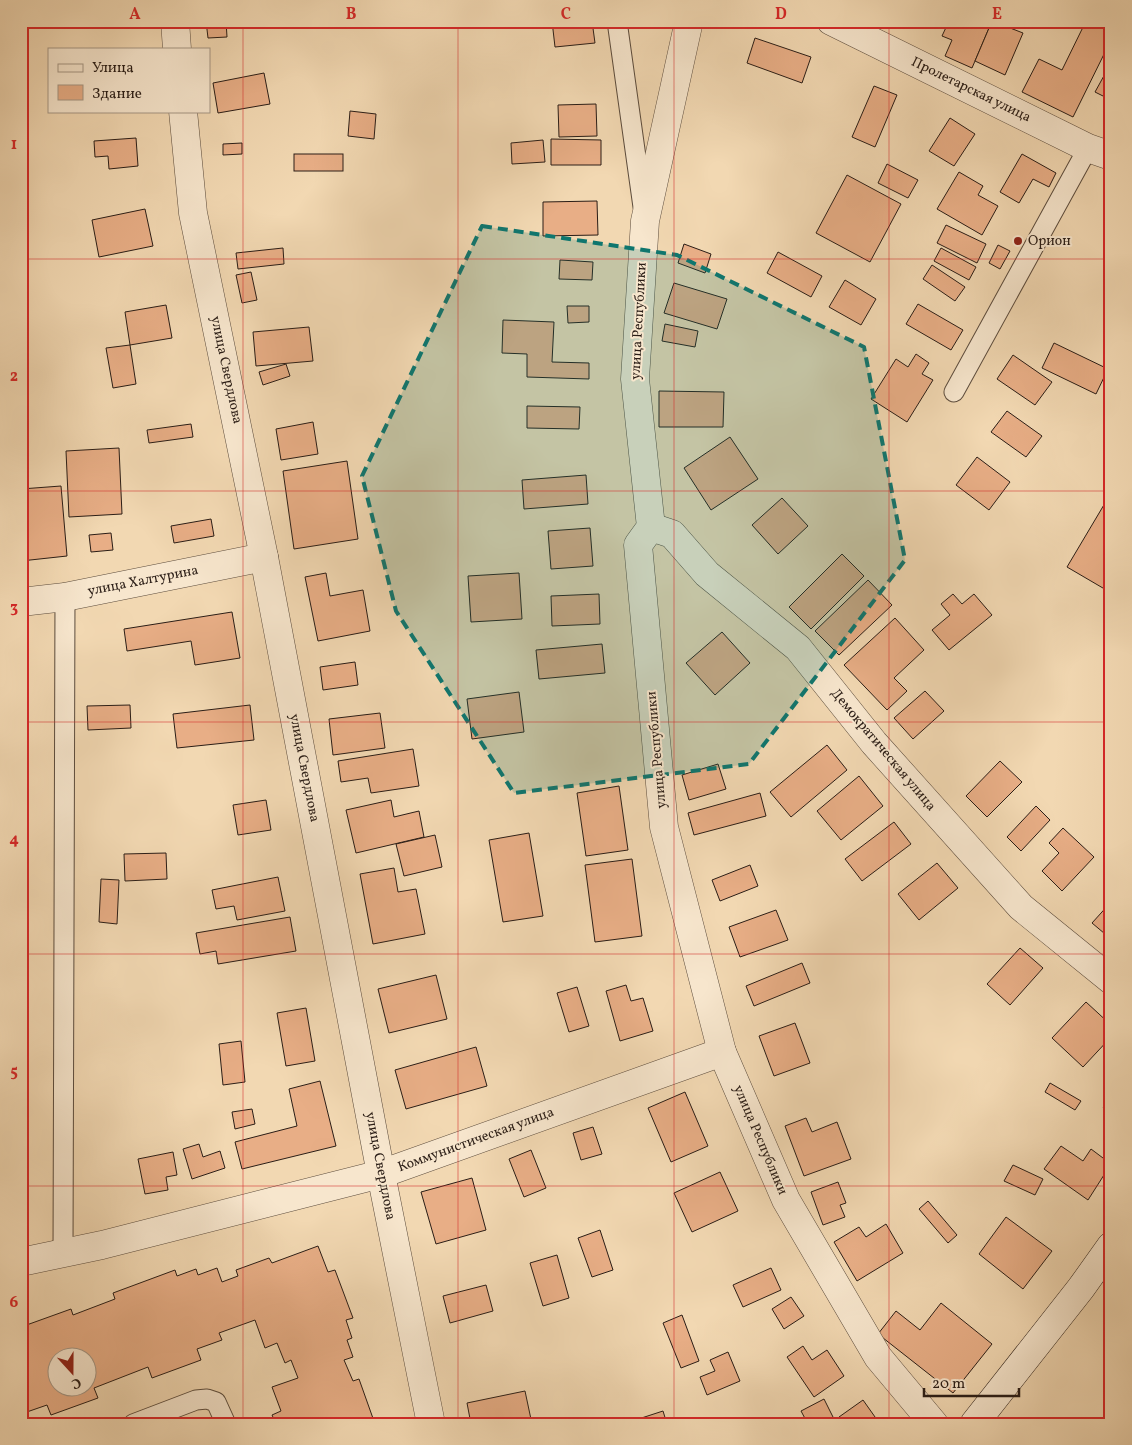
<svg xmlns="http://www.w3.org/2000/svg" width="1132" height="1445" font-family="Vollkorn,serif">
<rect width="100%" height="100%" fill="#f2d8b2"/>
<filter id="stains"><feTurbulence type="fractalNoise" baseFrequency=".004" numOctaves="4"/><feColorMatrix values="0 0 0 0 .2 0 0 0 0 .09 0 0 0 0 .02 0 0 0 .5 -.17"/></filter>
<radialGradient id="worn" r=".72"><stop offset=".6" stop-color="#630" stop-opacity="0"/><stop offset="1" stop-color="#630" stop-opacity=".3"/></radialGradient>
<g fill="#e8ae86" stroke="#2a1d16" fill-rule="evenodd">
<path d="M206,21H226L227,37L208,38Z"/>
<path d="M552,21H592L595,43L555,47Z"/>
<path d="M949,21H992L972,68L945,56L952,40L942,36Z"/>
<path d="M992,21L1023,33L1005,75L975,61Z"/>
<path d="M1086,21H1111V40L1073,117L1022,92L1039,59L1062,70Z"/>
<path d="M755,38L811,57L802,83L747,63Z"/>
<path d="M1111,63V100L1095,92Z"/>
<path d="M264,73L270,104L218,113L213,83Z"/>
<path d="M874,86L897,95L875,147L852,137Z"/>
<path d="M596,104L597,136L559,137L558,105Z"/>
<path d="M350,111L376,114L374,139L348,136Z"/>
<path d="M950,118L975,134L954,166L929,151Z"/>
<path d="M136,138L138,166L109,169L108,156L95,157L94,141Z"/>
<path d="M551,139L601,140V165H551Z"/>
<path d="M543,140L545,162L512,164L511,143Z"/>
<path d="M242,143V154L223,155V144Z"/>
<rect x="294" y="154" width="49" height="17"/>
<path d="M1022,154L1056,173L1049,187L1033,179L1019,203L1000,192Z"/>
<path d="M887,164L918,180L908,198L878,183Z"/>
<path d="M959,172L983,186L978,195L998,206L982,235L937,209Z"/>
<path d="M847,175L901,204L870,262L816,233Z"/>
<path d="M597,201L598,235L543,236V202Z"/>
<path d="M145,209L153,246L99,257L92,220Z"/>
<path d="M946,225L986,244L977,263L937,243Z"/>
<path d="M684,244L711,254L705,273L678,263Z"/>
<path d="M998,245L1010,251L1000,269L989,263Z"/>
<path d="M283,248L284,264L238,269L236,253Z"/>
<path d="M941,248L976,267L969,280L934,261Z"/>
<path d="M778,252L822,276L811,297L767,273Z"/>
<path d="M560,260L593,262L592,280L559,279Z"/>
<path d="M932,265L965,287L955,301L923,279Z"/>
<path d="M251,272L257,300L242,303L236,275Z"/>
<path d="M845,280L876,299L861,325L829,307Z"/>
<path d="M674,283L727,299L717,329L664,313Z"/>
<path d="M918,304L963,330L951,350L906,324Z"/>
<path d="M166,305L172,338L130,345L125,312Z"/>
<path d="M567,306H589V322L568,323Z"/>
<path d="M503,320L554,322L552,362L589,363V379L527,377V354L502,353Z"/>
<path d="M665,324L698,331L695,347L662,341Z"/>
<path d="M309,327L313,361L256,366L253,332Z"/>
<path d="M1054,343L1108,369L1096,394L1042,368Z"/>
<path d="M130,345L136,384L113,388L106,348Z"/>
<path d="M916,354L929,363L922,374L933,380L907,422L871,399L896,359L908,367Z"/>
<path d="M1013,355L1052,382L1035,405L997,379Z"/>
<path d="M286,364L290,376L263,385L259,372Z"/>
<path d="M659,391L724,392L723,427H659Z"/>
<path d="M527,406L580,407L579,429L527,428Z"/>
<path d="M1007,411L1042,436L1026,457L991,432Z"/>
<path d="M313,422L318,454L281,460L276,429Z"/>
<path d="M191,424L193,437L149,443L147,430Z"/>
<path d="M730,437L758,479L711,510L684,468Z"/>
<path d="M119,448L122,514L69,517L66,451Z"/>
<path d="M977,457L1010,482L989,510L956,485Z"/>
<path d="M347,461L358,539L294,549L283,471Z"/>
<path d="M586,475L588,504L524,509L522,480Z"/>
<path d="M61,486L67,556L21,561V489Z"/>
<path d="M1111,493V587L1108,591L1067,567Z"/>
<path d="M782,498L808,526L778,554L752,525Z"/>
<path d="M211,519L214,536L174,543L171,526Z"/>
<path d="M590,528L593,566L551,569L548,531Z"/>
<path d="M111,533L113,550L91,552L89,535Z"/>
<path d="M842,554L864,576L811,629L789,607Z"/>
<path d="M326,573L330,596L363,590L370,631L318,641L305,577Z"/>
<path d="M519,573L522,619L471,622L468,576Z"/>
<path d="M868,580L892,605L839,655L815,631Z"/>
<path d="M599,594L600,624L552,626L551,596Z"/>
<path d="M953,594L962,604L974,594L992,615L949,650L932,630L950,615L941,604Z"/>
<path d="M232,612L240,658L195,665L191,641L127,651L124,629Z"/>
<path d="M895,618L924,650L894,678L907,691L887,710L844,665Z"/>
<path d="M722,632L750,663L715,695L686,663Z"/>
<path d="M602,644L605,673L539,679L536,650Z"/>
<path d="M355,662L358,685L323,690L320,667Z"/>
<path d="M925,691L944,711L913,739L894,718Z"/>
<path d="M519,692L524,732L472,739L467,699Z"/>
<path d="M130,705L131,728L88,730L87,706Z"/>
<path d="M250,705L254,740L177,748L173,714Z"/>
<path d="M380,713L385,748L333,755L329,719Z"/>
<path d="M827,745L847,770L791,817L770,792Z"/>
<path d="M21,748H25L23,1207H21Z"/>
<path d="M413,749L419,786L371,793L368,778L341,782L338,761Z"/>
<path d="M1000,761L1022,782L987,817L966,796Z"/>
<path d="M718,764L726,789L689,800L682,775Z"/>
<path d="M859,776L883,806L841,840L817,811Z"/>
<path d="M619,786L628,850L586,856L577,793Z"/>
<path d="M760,793L766,816L694,835L688,813Z"/>
<path d="M266,800L271,830L238,835L233,805Z"/>
<path d="M391,800L394,817L419,811L424,837L356,853L346,810Z"/>
<path d="M1036,806L1050,820L1021,851L1007,837Z"/>
<path d="M894,822L911,844L862,881L845,859Z"/>
<path d="M1063,828L1094,857L1062,891L1042,871L1059,853L1049,843Z"/>
<path d="M529,833L543,916L503,922L489,840Z"/>
<path d="M435,835L442,867L404,876L396,844Z"/>
<path d="M166,853L167,879L125,881L124,854Z"/>
<path d="M632,859L642,936L595,942L585,865Z"/>
<path d="M937,863L958,888L919,920L898,894Z"/>
<path d="M750,865L758,886L720,901L712,880Z"/>
<path d="M394,868L398,892L416,889L425,934L373,944L360,874Z"/>
<path d="M278,877L285,911L237,920L234,906L216,909L212,890Z"/>
<path d="M101,879L119,880L117,924L99,922Z"/>
<path d="M1111,902V939L1092,923Z"/>
<path d="M776,910L788,940L740,957L729,927Z"/>
<path d="M290,917L296,951L218,964L216,951L200,954L196,933Z"/>
<path d="M1020,948L1043,968L1010,1005L987,984Z"/>
<path d="M802,963L810,983L754,1006L746,986Z"/>
<path d="M436,975L447,1019L389,1033L378,989Z"/>
<path d="M626,985L631,1001L643,998L653,1031L620,1041L606,991Z"/>
<path d="M577,987L589,1026L569,1032L557,993Z"/>
<path d="M1086,1002L1111,1025V1037L1083,1067L1052,1038Z"/>
<path d="M306,1008L315,1061L286,1066L277,1013Z"/>
<path d="M795,1023L810,1063L774,1076L759,1036Z"/>
<path d="M241,1041L245,1082L223,1085L219,1044Z"/>
<path d="M476,1047L487,1086L406,1109L395,1070Z"/>
<path d="M320,1081L336,1146L242,1169L235,1142L297,1126L289,1089Z"/>
<path d="M1050,1083L1081,1101L1075,1110L1045,1092Z"/>
<path d="M685,1092L708,1146L671,1162L648,1108Z"/>
<path d="M1111,1098V1115L1103,1108Z"/>
<path d="M252,1109L255,1124L235,1129L232,1112Z"/>
<path d="M806,1118L812,1132L837,1122L851,1159L804,1176L785,1126Z"/>
<path d="M593,1127L602,1154L581,1160L573,1133Z"/>
<path d="M199,1144L203,1157L220,1151L225,1168L192,1179L183,1149Z"/>
<path d="M1061,1146L1083,1161L1091,1149L1111,1164L1088,1200L1044,1169Z"/>
<path d="M531,1150L546,1188L524,1197L509,1159Z"/>
<path d="M173,1152L177,1175L166,1177L168,1190L145,1194L138,1159Z"/>
<path d="M1013,1165L1043,1179L1035,1195L1004,1181Z"/>
<path d="M720,1172L738,1211L692,1232L674,1193Z"/>
<path d="M472,1178L486,1230L436,1244L421,1192Z"/>
<path d="M838,1182L846,1203L840,1205L845,1217L823,1225L811,1192Z"/>
<path d="M928,1201L957,1235L948,1243L919,1209Z"/>
<path d="M1006,1217L1052,1251L1023,1289L979,1254Z"/>
<path d="M886,1224L903,1253L857,1281L834,1242L859,1227L866,1237Z"/>
<path d="M600,1230L613,1270L592,1277L578,1238Z"/>
<path d="M318,1246L328,1272L335,1270L353,1318L346,1320L352,1338L347,1340L353,1357L344,1360L353,1381L359,1379L375,1424H276L272,1415L281,1411L272,1387L298,1378L291,1360L285,1363L277,1343L265,1348L255,1320L219,1333L222,1340L197,1349L201,1360L152,1378L148,1367L94,1388L98,1398L51,1415L47,1405L21,1414V1327L71,1309L73,1315L115,1299L113,1293L175,1270L177,1276L196,1269L198,1275L217,1268L222,1282L238,1276L236,1270L269,1258L272,1263ZM58,1358H88V1388H58Z"/>
<path d="M557,1255L569,1298L543,1306L530,1263Z"/>
<path d="M771,1268L781,1290L743,1307L733,1285Z"/>
<path d="M486,1285L493,1311L450,1323L443,1296Z"/>
<path d="M791,1297L804,1316L784,1329L772,1309Z"/>
<path d="M941,1303L992,1344L953,1393L878,1334L896,1311L920,1330Z"/>
<path d="M682,1315L699,1361L681,1368L663,1323Z"/>
<path d="M803,1346L812,1360L827,1350L844,1376L814,1397L787,1357Z"/>
<path d="M728,1352L740,1381L707,1395L700,1377L715,1371L710,1360Z"/>
<path d="M525,1391L532,1424H471L467,1403Z"/>
<path d="M824,1399L834,1419L826,1424H808L801,1411Z"/>
<path d="M863,1400L880,1424H844L839,1417Z"/>
<path d="M663,1411L667,1424H623Z"/>
</g>
<g fill="none" stroke-linecap="round" stroke-linejoin="round">
<defs>
<g id="lane">
<path d="M617,21L643,207"/>
<path d="M954,392L1088,148"/>
<path d="M63,1253L65,597"/>
<path d="M133,1424L196,1400L207,1399L216,1402L226,1424"/>
</g>
<g id="street">
<path d="M175,21L177,49"/>
<path d="M689,21L645,221L635,379L651,527L638,545L664,827L722,1052L786,1200L878,1357L934,1424"/>
<path d="M831,21L1088,148L1111,156"/>
<path d="M183,111L193,213L264,557L381,1174L431,1424"/>
<path d="M651,527L672,534L707,574L798,648L874,743L1021,907L1111,980"/>
<path d="M21,602L65,597L264,557"/>
<path d="M21,1262L102,1245L381,1174L722,1052"/>
</g>
<path id="secondary" d="M974,1424L1081,1288L1111,1246"/>
</defs>
<use href="#lane" stroke="#5c4c3d" stroke-width="21"/>
<use href="#street" stroke="#5c4c3d" stroke-width="29"/>
<use href="#secondary" stroke="#2a1d16" stroke-width="29"/>
<use href="#lane" stroke="#f7e6cd" stroke-width="19"/>
<use href="#street" stroke="#f7e6cd" stroke-width="28"/>
<use href="#secondary" stroke="#f7e6cd" stroke-width="28"/>
</g>
<path fill="#0f766e" fill-opacity="0.2" stroke="#0f766e" stroke-width="4" stroke-dasharray="10 6" stroke-linejoin="round" d="M482,226L677,255L864,347L905,560L749,764L514,793L396,611L362,476Z"/>
<path fill="none" stroke="#d62828" stroke-width="1" stroke-opacity="0.55" d="M243,21V1424M458,21V1424M674,21V1424M889,21V1424M21,259H1111M21,491H1111M21,722H1111M21,954H1111M21,1186H1111"/>
<circle fill="#8f2418" stroke="#f7e6cd" stroke-width="2" cx="1018" cy="241" r="5"/>
<g text-anchor="middle" dominant-baseline="central" stroke-width="4" stroke-linejoin="round" paint-order="stroke">
<g font-size="14" fill="#2a1d16" stroke="#f7e6cd">
<text transform="translate(971 90) rotate(26)">Пролетарская улица</text>
<text transform="translate(639 321) rotate(-87)">улица Республики</text>
<text transform="translate(226 370) rotate(78)">улица Свердлова</text>
<text transform="translate(143 581) rotate(-11)">улица Халтурина</text>
<text transform="translate(657 750) rotate(-95)">улица Республики</text>
<text transform="translate(883 750) rotate(50)">Демократическая улица</text>
<text transform="translate(304 768) rotate(79)">улица Свердлова</text>
<text transform="translate(476 1140) rotate(-20)">Коммунистическая улица</text>
<text transform="translate(760 1140) rotate(67)">улица Республики</text>
<text transform="translate(380 1166) rotate(79)">улица Свердлова</text>
</g>
<g font-size="14" fill="#2a1d16" stroke="#f7e6cd" text-anchor="start">
<text x="1028" y="241">Орион</text>
</g>
</g>
<rect width="1132" height="1445" fill="none" stroke="#f2d8b2" stroke-width="55"/>
<rect x="48" y="48" width="162" height="65" fill="#f7e6cd" stroke="#a59684"/>
<rect x="58" y="64" width="25" height="8" fill="#f7e6cd" stroke="#a59684"/>
<text x="92" y="72" font-size="15" fill="#2a1d16">Улица</text>
<rect x="58" y="85" width="25" height="15" fill="#e8ae86" stroke="#a59684"/>
<text x="92" y="98" font-size="15" fill="#2a1d16">Здание</text>
<g transform="translate(72 1372) rotate(159)"><circle r="24" fill="#f7e6cd" stroke="#a59684"/>
<path d="M0-4L9 19L0 12L-9 19Z" fill="#8f2418"/>
<text y="-8" font-size="14" font-weight="bold" text-anchor="middle" fill="#2a1d16">С</text>
</g>
<path d="M924 1388v8h95v-8" fill="none" stroke="#2a1d16" stroke-width="2.5"/>
<text x="932" y="1388" font-size="15" fill="#2a1d16" stroke="#f7e6cd" stroke-width="4" paint-order="stroke">20 m</text>
<rect x="28" y="28" width="1076" height="1390" fill="none" stroke="#d62828" stroke-width="2"/>
<g font-size="16" text-anchor="middle" font-weight="bold" fill="#d62828">
<text x="135" y="19">A</text>
<text x="351" y="19">B</text>
<text x="566" y="19">C</text>
<text x="781" y="19">D</text>
<text x="997" y="19">E</text>
<text x="14" y="149">1</text>
<text x="14" y="381">2</text>
<text x="14" y="612">3</text>
<text x="14" y="844">4</text>
<text x="14" y="1076">5</text>
<text x="14" y="1307">6</text>
</g>
<rect width="100%" height="100%" filter="url(#stains)"/>
<rect width="100%" height="100%" fill="url(#worn)"/>
</svg>
